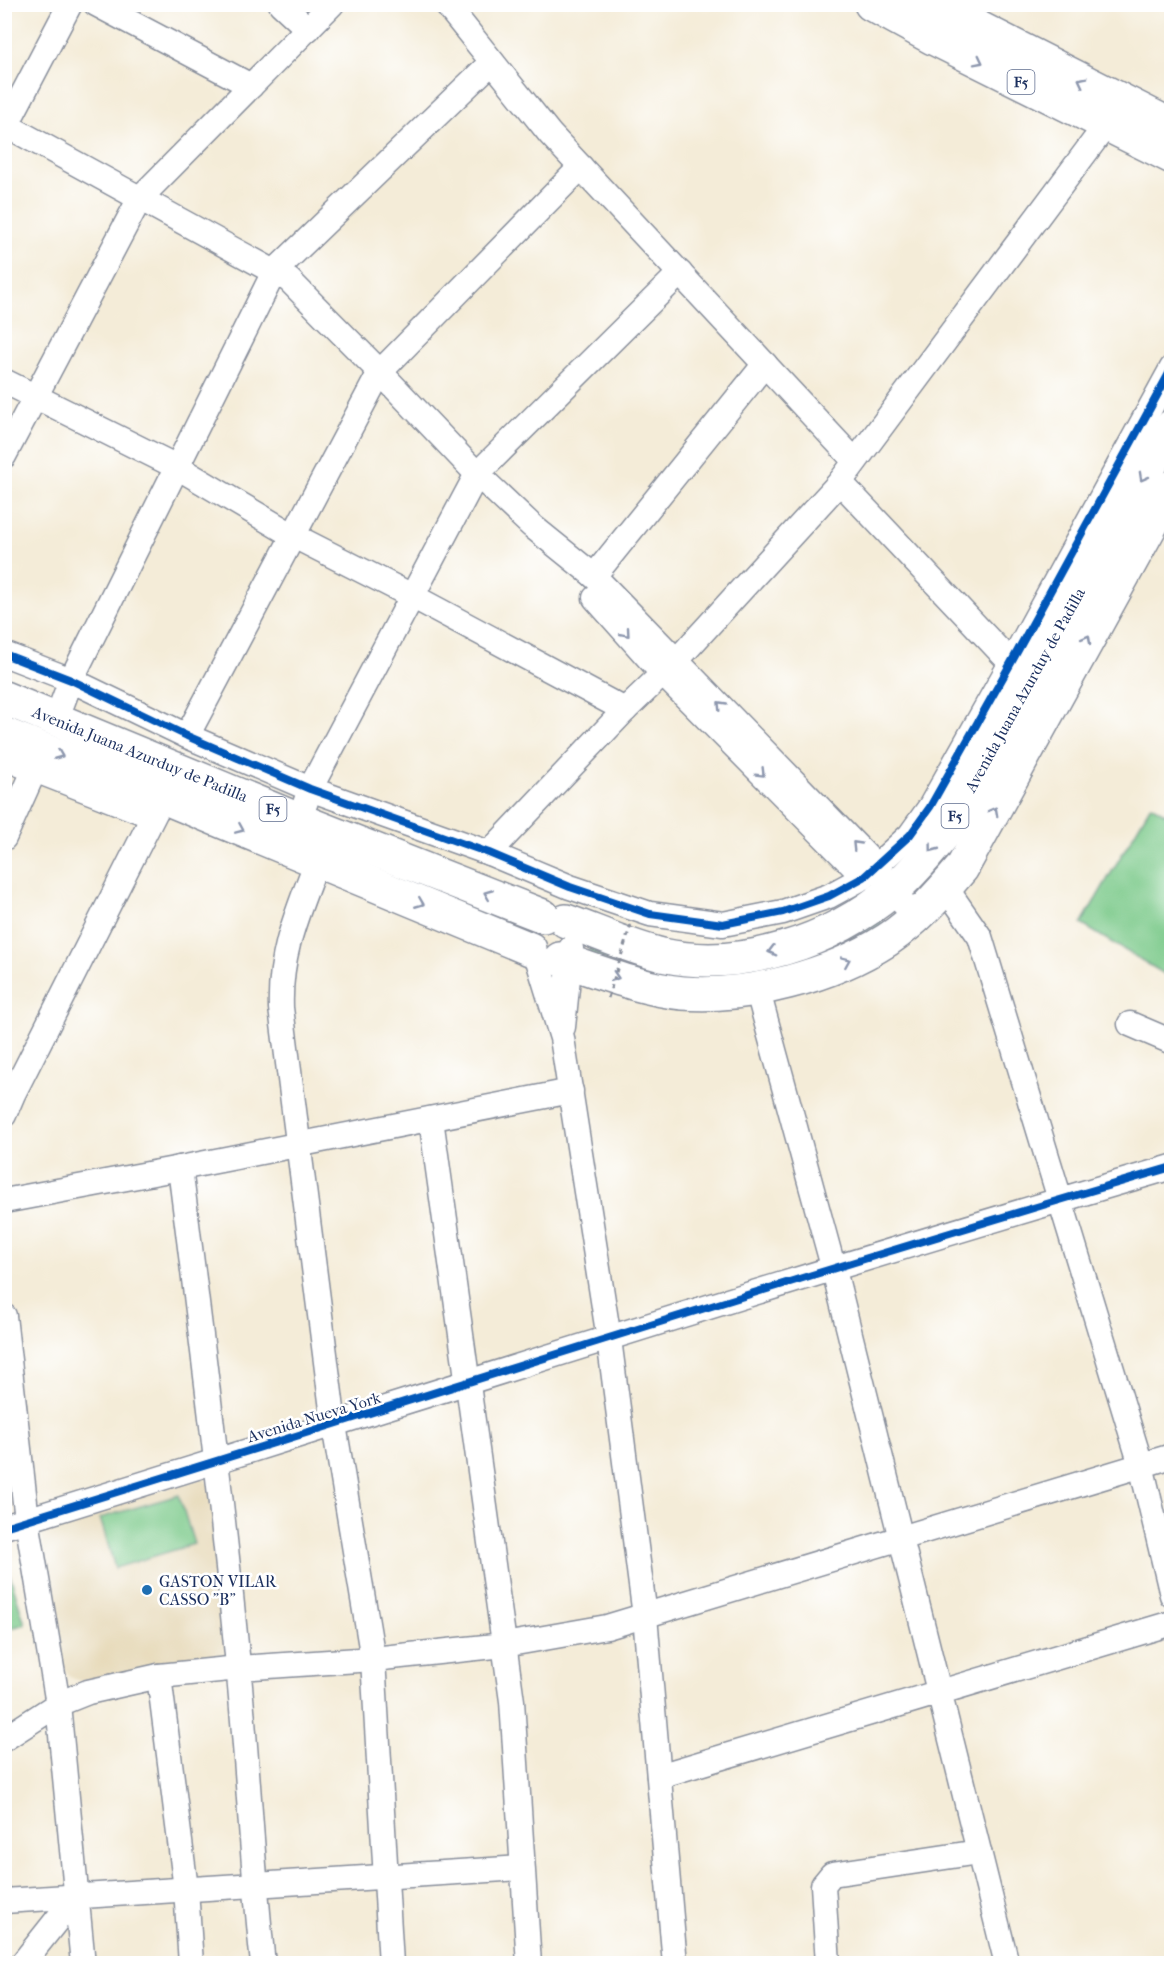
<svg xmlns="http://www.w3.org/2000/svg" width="1176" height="1968" font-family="'IM FELL French Canon',serif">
<rect width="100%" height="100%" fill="#fff"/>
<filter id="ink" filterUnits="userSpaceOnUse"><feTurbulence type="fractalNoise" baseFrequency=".0167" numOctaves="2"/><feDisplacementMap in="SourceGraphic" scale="12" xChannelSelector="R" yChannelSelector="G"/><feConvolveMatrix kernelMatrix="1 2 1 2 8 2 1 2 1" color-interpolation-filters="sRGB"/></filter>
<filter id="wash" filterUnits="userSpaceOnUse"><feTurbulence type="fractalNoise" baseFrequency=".008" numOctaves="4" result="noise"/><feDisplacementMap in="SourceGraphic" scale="24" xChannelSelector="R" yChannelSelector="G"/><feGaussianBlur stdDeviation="1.35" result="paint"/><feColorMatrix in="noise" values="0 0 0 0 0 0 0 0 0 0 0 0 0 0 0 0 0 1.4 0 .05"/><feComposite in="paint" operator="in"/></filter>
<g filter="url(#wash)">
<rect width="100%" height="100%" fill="#f4ecd8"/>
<path fill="#e7daba" d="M204,1478L211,1487L228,1653L225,1661L216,1665L80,1681L70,1677L63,1666L41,1534L45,1528L54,1520Z"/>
<g fill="#7ac989" stroke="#4a7c74" stroke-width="1.5">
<path d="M1151,805L1171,817V978L1081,924Z"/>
<path d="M878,919L884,925L806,964L722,979L662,974L587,955L591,946L646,963Z"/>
<path d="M179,1495L194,1544L115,1568L100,1518Z"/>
<path d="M5,1559L25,1624L5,1630H4Z"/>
</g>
</g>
<g filter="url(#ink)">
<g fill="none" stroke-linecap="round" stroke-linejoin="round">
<defs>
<g id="minor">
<path d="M96,4L251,86"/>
<path d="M281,4L308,29"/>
<path d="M446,4L550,134L855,461"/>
<path d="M4,124L289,280L380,372L477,474L532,526L594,576L876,866L892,891L916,917"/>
<path d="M4,130L70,4"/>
<path d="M4,381L177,467L292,535L412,596L625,710"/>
<path d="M4,456L140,198L332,4"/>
<path d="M840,482L1011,663L1025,670"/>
<path d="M594,576L765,364"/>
<path d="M595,598L662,673L864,877"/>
<path d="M4,654L71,680L187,736L310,789L489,853L570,887L650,914L723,924L783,912L829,896L864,877L910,835L930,807L1011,663L1172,368"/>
<path d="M56,720L71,680L274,272L492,62"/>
<path d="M187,736L380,372L581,167"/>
<path d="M4,758L152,816"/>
<path d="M305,804L310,789L477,474L680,273"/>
<path d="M4,838L35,769"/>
<path d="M489,853L625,710L677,660L840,482L1106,125L1113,110"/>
<path d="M317,861C298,912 279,952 281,1008L334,1425L373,1659L391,1964"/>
<path d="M946,888L980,937L1141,1465L1172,1595"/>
<path d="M537,957L562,1038L609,1339L645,1616L675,1964"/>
<path d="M757,988L834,1270L1007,1964"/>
<path d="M1130,1024L1172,1042"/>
<path d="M563,1027L571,948"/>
<path d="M4,1115L13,1094L163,797"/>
<path d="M431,1119L512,1701L529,1964"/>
<path d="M180,1168C201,1334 222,1499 238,1665C248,1764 252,1864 263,1964"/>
<path d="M4,1201L180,1168L571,1091"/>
<path d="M4,1316L27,1520L58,1704L83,1964"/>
<path d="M4,1527C393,1407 781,1281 1172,1167"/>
<path d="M159,1676L186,1889L191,1964"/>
<path d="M4,1739L58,1704L88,1692L159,1676L239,1668L373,1659L504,1645L607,1627L1172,1456"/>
<path d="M659,1776L1172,1623"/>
<path d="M4,1901L522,1868"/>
<path d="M22,1964L76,1896"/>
<path d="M828,1964L823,1885L832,1874L979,1852"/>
</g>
<g id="highway">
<path d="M871,4L933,38L1172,157"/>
<path d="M932,4L1172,126"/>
<path d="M4,698L299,820L543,916"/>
<path d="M4,734L163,797L530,949"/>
<path d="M566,921C597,932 629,947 662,955C742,972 831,942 893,890C914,872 931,851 948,829L1172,426"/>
<path d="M560,959C600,972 641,989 683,993C749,998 831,976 887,940C916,921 940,894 962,868L1172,487"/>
</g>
</defs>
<use href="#minor" stroke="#888e9b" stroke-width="27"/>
<use href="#highway" stroke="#888e9b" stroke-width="36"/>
<use href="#minor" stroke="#fff" stroke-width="24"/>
<use href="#highway" stroke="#fff" stroke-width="33"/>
<path stroke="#888e9b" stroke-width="3" stroke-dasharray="4.5 4.5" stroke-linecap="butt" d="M608,998L632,921"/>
<defs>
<g id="cycleway">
<path d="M4,654L71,680L187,736L310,789L489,853L570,887L650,914L723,924L783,912L829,896L864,877L910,835L930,807L1011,663L1172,368"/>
<path d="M4,1527C393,1407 781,1281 1172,1167"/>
</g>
</defs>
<use href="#cycleway" stroke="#fff" stroke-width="11"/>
<use href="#cycleway" stroke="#0057b8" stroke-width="8"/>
</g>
<defs><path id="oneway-chevron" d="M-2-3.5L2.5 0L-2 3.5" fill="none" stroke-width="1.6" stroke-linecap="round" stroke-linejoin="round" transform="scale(1.5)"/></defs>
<g stroke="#8d97ae">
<use href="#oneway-chevron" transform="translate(979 61) rotate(27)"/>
<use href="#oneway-chevron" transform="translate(1082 81) rotate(-153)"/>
<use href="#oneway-chevron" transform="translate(1143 477) rotate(119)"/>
<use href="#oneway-chevron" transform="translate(626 633) rotate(49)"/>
<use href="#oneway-chevron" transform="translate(1087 639) rotate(-61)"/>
<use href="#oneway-chevron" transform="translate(721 705) rotate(-134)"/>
<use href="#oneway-chevron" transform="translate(59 755) rotate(22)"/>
<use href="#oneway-chevron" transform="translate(761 773) rotate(45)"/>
<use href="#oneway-chevron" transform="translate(994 811) rotate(-62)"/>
<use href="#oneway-chevron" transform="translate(240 829) rotate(23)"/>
<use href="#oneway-chevron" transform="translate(856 845) rotate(-134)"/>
<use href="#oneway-chevron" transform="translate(933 848) rotate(127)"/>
<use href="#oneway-chevron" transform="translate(488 894) rotate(-158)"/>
<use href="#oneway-chevron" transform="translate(420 903) rotate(22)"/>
<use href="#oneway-chevron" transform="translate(772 951) rotate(165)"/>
<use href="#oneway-chevron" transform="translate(846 961) rotate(-23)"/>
<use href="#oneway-chevron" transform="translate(615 977) rotate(18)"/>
</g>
</g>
<circle fill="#1f6fb2" stroke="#fff" stroke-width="2" cx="147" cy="1590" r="6"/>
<g text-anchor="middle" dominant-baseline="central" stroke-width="5" stroke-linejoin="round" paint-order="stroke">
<g fill="#fff" stroke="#5f6d8e" stroke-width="1.5">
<rect x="1007.5" y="70" width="27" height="24" rx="4.5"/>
<rect x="259.5" y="797" width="27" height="24" rx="4.5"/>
<rect x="941.5" y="804" width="27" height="24" rx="4.5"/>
</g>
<g font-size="15" font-weight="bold" fill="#1b2f5e">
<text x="1021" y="82">F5</text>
<text x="273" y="809">F5</text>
<text x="955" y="816">F5</text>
</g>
<g font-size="16" fill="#1b2f5e" stroke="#fff">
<text transform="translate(1025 690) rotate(-61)">Avenida Juana Azurduy de Padilla</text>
<text transform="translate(140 754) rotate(22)">Avenida Juana Azurduy de Padilla</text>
<text transform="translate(314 1417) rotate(-17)">Avenida Nueva York</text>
</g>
<g font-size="16" fill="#1b2f5e" stroke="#fff" text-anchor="start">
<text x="159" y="1581">GASTON VILAR<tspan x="159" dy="18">CASSO "B"</tspan></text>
</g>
</g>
<rect width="1176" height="1968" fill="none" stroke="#fff" stroke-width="24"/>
</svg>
